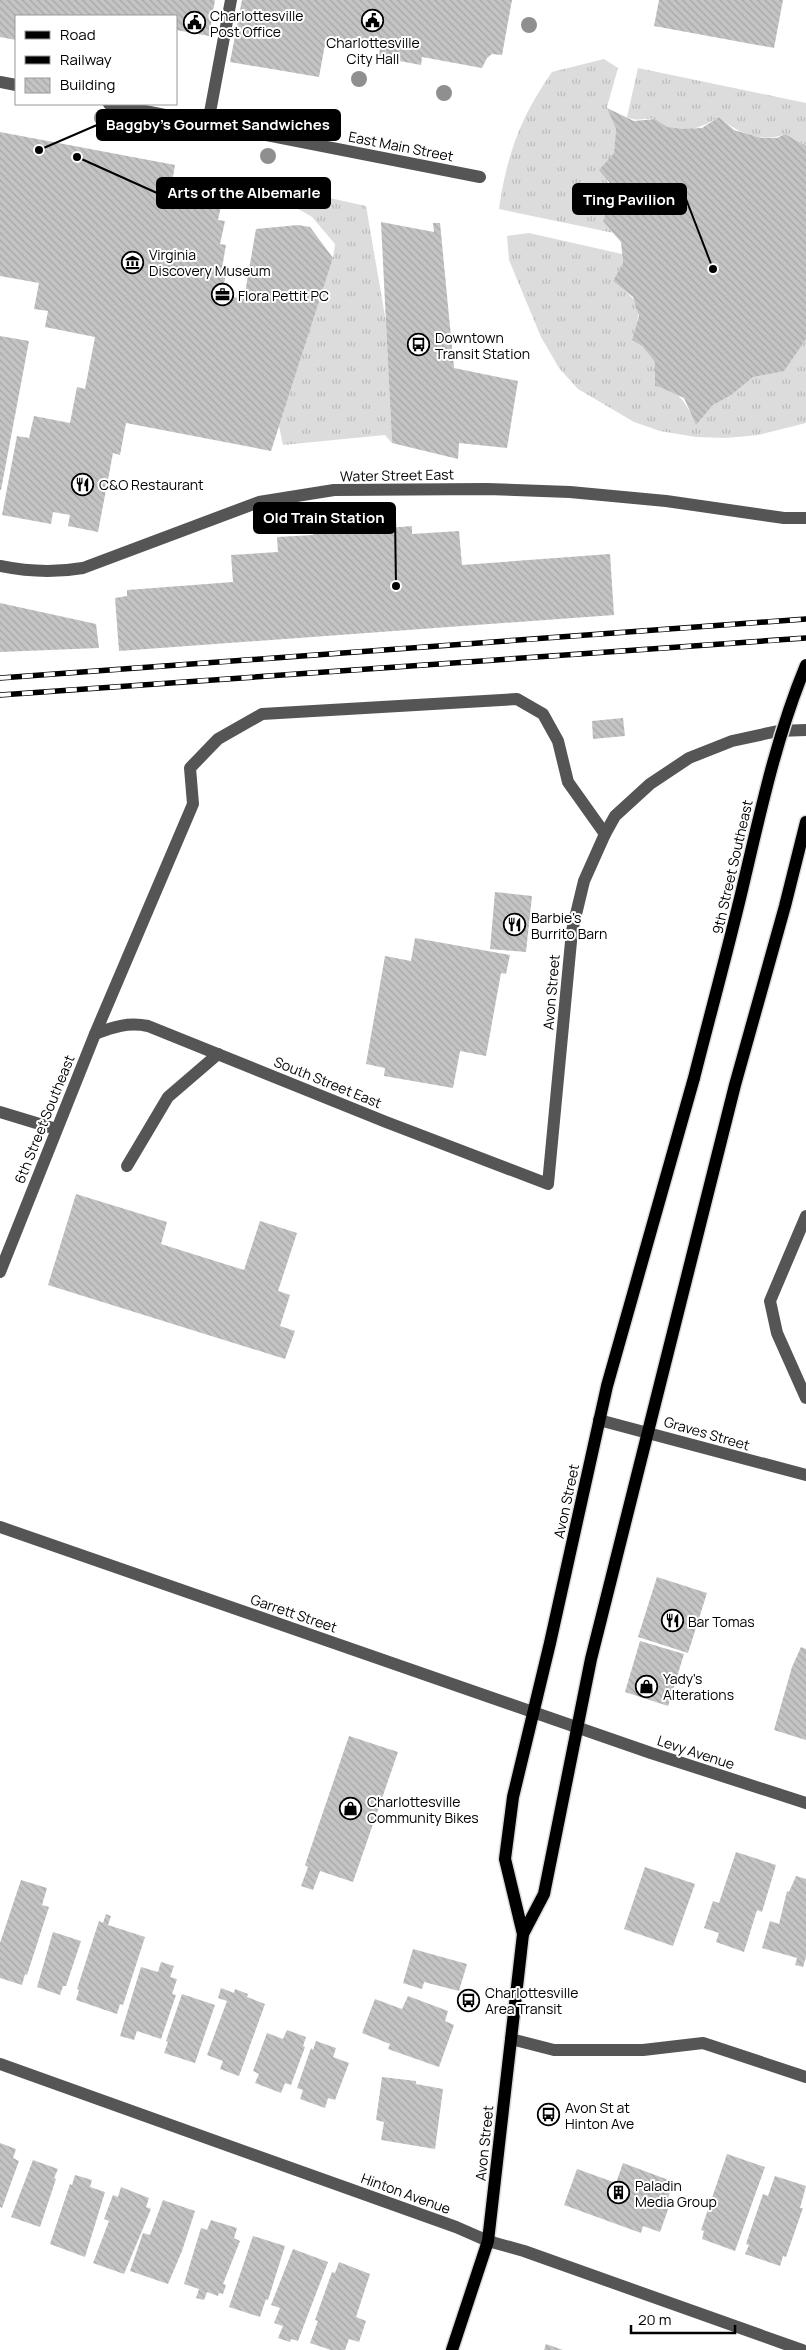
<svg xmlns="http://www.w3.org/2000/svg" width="806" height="2350" font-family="Manrope,sans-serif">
<defs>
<pattern id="grass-tufts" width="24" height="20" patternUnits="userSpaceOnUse" patternTransform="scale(1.25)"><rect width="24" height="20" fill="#dcdcdc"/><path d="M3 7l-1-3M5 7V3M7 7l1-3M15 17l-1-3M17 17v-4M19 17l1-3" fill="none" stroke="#bbb"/></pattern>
<pattern id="building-back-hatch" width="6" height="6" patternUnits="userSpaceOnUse" patternTransform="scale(1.25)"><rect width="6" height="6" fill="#c4c4c4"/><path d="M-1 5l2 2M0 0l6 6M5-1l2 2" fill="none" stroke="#a7a7a7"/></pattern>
</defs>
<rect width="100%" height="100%" fill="#fff"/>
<g fill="url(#grass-tufts)">
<path d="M604,59L618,68L607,107L616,129L614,153L600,170C616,191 612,198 603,221L614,233L499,209C507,154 520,118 552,72Z"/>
<path d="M638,68L806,103V146L785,134C762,144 737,133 719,117C703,127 686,134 667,127C662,125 658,120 653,119C643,118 637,122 627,117Z"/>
<path d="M248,180L366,206L386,322L392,443L385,435L283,445L279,426L333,258L335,244L312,217Z"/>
<path d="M529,233L622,254L623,263L613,281C641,303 643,306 632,340L641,345L655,362V386C679,388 687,405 696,424L713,405L806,339V423L758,435L726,438L696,437L660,431L634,422L578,389L559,368L541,337L509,260L507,236Z"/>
</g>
<g fill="url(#building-back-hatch)">
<path d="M0,0H215L209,36L176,30V16H16V40L0,37Z"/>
<path d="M242,0H512L502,55L492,54L487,58L482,68L422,57L421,65L378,57L380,49L326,39L319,77L230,62Z"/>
<path d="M659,0H783L774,48L654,26Z"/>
<path d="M607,108L634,121L655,119L667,127L682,129L702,128L719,117L734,130L761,138H777L785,134L806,146V339L784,371L753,377L731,395L713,405L696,425L684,398L660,387L655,386V362L642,346L632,340L639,316L633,297L613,281L623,263L621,242L603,221L611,198L609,182L599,170L614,153L616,129Z"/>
<path d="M0,132L175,165L171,188L191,190L192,182L218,187L217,196L223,197L218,220L225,221L220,244L226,245L222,268H227L222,295L244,299L256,229L298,225L310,227L333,258L271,451L126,423L120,455L113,453L98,532L68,526L70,515L53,512L51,524L2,515L17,436L29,438L34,416L70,423L77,387L85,389L95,337L45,327L48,311L34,309L39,283L0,276Z"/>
<path d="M381,222L434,232L433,223H440L454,368L518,381L507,448L459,443L458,459L392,443Z"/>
<path d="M0,336L29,341L1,490H0Z"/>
<path d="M375,515L376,529L412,526V534L459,531L462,565L610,554L614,615L119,651L115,598L127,596V590L233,582L231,555L278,552L277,537L313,535L312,520Z"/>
<path d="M0,603L96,624L99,648L0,652Z"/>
<path d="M623,718L625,736L593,739L592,721Z"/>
<path d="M495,892L532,896L526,952L490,949Z"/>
<path d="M415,938L510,955L506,974L501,973L486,1056L460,1051L453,1088L384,1076L385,1068L366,1064L385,956L411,961Z"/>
<path d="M76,1194L167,1222L161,1244L244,1270L260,1221L297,1233L278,1291L290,1295L280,1326L295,1331L285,1359L48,1285Z"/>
<path d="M657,1577L707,1593L688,1653L638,1637Z"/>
<path d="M640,1641L684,1654L668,1706L625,1692Z"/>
<path d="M801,1647L806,1649V1740L774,1730L792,1667Z"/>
<path d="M349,1736L398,1752L353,1882L320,1871L313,1890L301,1886L308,1867L305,1865Z"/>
<path d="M736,1852L776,1865L762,1912L757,1910L744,1952L716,1942L719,1933L704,1928L713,1901L719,1903Z"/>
<path d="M645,1867L695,1884L673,1946L624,1929Z"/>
<path d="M796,1876L806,1879V1957L803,1967L795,1965L797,1958L762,1948L770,1921L779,1924L787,1891L789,1892Z"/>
<path d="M21,1880L47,1888L42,1905L49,1907L27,1975L25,1974L22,1985L0,1978V1943Z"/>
<path d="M106,1914L111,1916L108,1925L145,1937L123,2005L120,2004L117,2014L76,2000L79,1990L77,1989L99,1921L103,1923Z"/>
<path d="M53,1932L81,1941L66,1986H63L60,1995L37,1987Z"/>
<path d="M413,1949L467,1964L459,1991L424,1982L422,1989L403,1983Z"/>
<path d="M161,1962L174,1966L170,1977L177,1979L172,1994L176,1995L161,2039L137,2031L134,2040L120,2036L141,1967L158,1972Z"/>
<path d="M221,1988L234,1993L235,1989L248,1994L247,1997L265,2004L239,2076L220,2069L223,2061L207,2055L227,2001L218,1998Z"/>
<path d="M182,1994L215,2005L195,2063L164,2053L168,2042L166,2041Z"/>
<path d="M408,1996L448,2011L445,2021L454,2025L439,2067L388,2049L390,2044L362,2033L375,1999L402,2009Z"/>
<path d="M287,2030L306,2037L303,2046L305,2047L291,2085L285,2083L281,2093L255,2083L259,2074L253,2071L267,2033L283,2039Z"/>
<path d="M316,2041L336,2048L333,2057L349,2063L335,2100L328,2098L325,2108L300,2099L303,2090L297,2088L311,2048L313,2050Z"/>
<path d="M382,2077L416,2081V2084L443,2089L435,2149L381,2140L384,2122L376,2120Z"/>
<path d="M0,2143L16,2149L13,2158L19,2161L2,2208L0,2207Z"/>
<path d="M727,2154L765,2167L735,2251L702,2239L704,2231L701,2230Z"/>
<path d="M33,2160L58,2169L54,2178L56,2179L40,2227L11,2217Z"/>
<path d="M623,2163L674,2182L666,2203L670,2204L660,2232L643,2226L641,2233L564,2205L577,2169L616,2183Z"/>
<path d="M75,2175L92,2180L90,2187L105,2192L85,2257L50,2244L70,2184L72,2185Z"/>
<path d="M775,2176L806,2186L800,2208H803L786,2257L783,2256L780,2266L745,2254L749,2245L746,2244L763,2194L768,2196Z"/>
<path d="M121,2187L149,2198L146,2207L151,2209L124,2274L93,2263L109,2221L104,2219L113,2195L118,2197Z"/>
<path d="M163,2200L195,2211L182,2251L168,2284L130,2271L143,2233L150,2235Z"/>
<path d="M211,2220L237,2228L234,2238L240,2241L223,2284L226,2285L223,2294L219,2293L218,2296L207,2292L204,2300L196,2298L199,2289L184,2284L201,2228L207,2230Z"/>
<path d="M253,2236L285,2246L268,2300L266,2299L260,2317L229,2307Z"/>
<path d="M293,2249L328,2262L298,2341L291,2339L290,2342L278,2338L283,2326L274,2323L280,2308L271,2305Z"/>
<path d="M339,2262L370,2274L356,2317L366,2321L359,2342L349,2339L345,2350H331L310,2343L318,2321L315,2320L332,2272L335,2273Z"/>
<path d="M546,2344L563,2350H544Z"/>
</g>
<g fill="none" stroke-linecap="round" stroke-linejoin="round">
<defs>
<g id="major">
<path d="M523,1934L544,1894L591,1659L735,1085L785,906L806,822"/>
<path d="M452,2350L488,2241L523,1934L505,1859L513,1797L550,1643L607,1386L694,1078"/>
</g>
</defs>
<use href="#major" stroke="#dbdbdb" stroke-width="15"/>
<g stroke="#555" stroke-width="12">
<path d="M0,82L16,85"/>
<path d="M109,104L480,177"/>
<path d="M208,123L231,0"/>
<path d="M0,566C29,572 54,573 83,568L259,502L334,490L487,489L570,492L666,501L784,518H806"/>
<path d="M95,1034C113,1027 128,1022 148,1026L386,1122L548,1184L572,931L584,881L605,834L615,816L650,784L689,758L732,741L778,731L806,730"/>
<path d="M0,1112L56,1129"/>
<path d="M127,1166L168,1097L218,1054"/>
<path d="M806,1216L770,1301L777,1333L806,1398"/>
<path d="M0,1272L95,1034L193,804L190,768L218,739L262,714L517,699L543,714L558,741L568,782L605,834"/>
<path d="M599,1420L806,1475"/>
<path d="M0,1527L651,1753L806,1803"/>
<path d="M511,2039L554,2050H643L703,2043L806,2077"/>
<path d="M0,2064L456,2227L488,2241L524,2251L802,2350"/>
</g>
<use href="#major" stroke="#000" stroke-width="12"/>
<defs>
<g id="rail">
<path d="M0,678L806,619"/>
<path d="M0,695L806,638"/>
</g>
</defs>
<use href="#rail" stroke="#000" stroke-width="5.5"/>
<use href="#rail" stroke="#fff" stroke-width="4" stroke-dasharray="11" stroke-linecap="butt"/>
<defs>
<path id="major-bridge" d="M694,1078C710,1015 727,953 742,890C760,814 776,737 806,665"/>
</defs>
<use href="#major-bridge" stroke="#dbdbdb" stroke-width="15" stroke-linecap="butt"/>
<use href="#major-bridge" stroke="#000" stroke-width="12"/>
</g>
<g fill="#8f8f8f">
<circle cx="529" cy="25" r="8"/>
<circle cx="359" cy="79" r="8"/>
<circle cx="444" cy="93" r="8"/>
<circle cx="102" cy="118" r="8"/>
<circle cx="268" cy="156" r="8"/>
</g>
<defs>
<symbol id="civic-ring" viewBox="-11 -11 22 22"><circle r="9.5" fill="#fff" stroke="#000" stroke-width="1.5"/><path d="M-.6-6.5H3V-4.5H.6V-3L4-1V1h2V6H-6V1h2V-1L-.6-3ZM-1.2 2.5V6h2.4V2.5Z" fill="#000"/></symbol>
<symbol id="museum-ring" viewBox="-11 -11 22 22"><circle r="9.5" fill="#fff" stroke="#000" stroke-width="1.5"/><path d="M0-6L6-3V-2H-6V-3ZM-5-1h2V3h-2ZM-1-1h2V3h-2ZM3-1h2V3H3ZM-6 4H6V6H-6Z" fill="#000"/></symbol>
<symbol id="office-ring" viewBox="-11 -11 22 22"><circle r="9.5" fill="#fff" stroke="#000" stroke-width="1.5"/><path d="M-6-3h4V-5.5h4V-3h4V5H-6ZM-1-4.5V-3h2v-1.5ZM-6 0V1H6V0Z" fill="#000"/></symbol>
<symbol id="bus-ring" viewBox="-11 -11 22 22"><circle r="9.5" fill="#fff" stroke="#000" stroke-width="1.5"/><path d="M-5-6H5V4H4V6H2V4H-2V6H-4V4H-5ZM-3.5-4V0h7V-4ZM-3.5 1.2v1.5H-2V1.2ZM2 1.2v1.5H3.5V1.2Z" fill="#000"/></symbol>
<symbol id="restaurant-ring" viewBox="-11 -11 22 22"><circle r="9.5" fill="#fff" stroke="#000" stroke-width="1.5"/><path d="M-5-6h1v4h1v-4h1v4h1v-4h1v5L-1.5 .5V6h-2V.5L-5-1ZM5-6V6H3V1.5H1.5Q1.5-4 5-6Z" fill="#000"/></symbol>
<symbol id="shop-ring" viewBox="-11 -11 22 22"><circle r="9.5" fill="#fff" stroke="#000" stroke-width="1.5"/><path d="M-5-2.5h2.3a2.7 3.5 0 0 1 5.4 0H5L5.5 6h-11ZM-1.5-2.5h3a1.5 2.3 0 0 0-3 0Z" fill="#000"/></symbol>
<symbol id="building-ring" viewBox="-11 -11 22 22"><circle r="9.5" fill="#fff" stroke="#000" stroke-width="1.5"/><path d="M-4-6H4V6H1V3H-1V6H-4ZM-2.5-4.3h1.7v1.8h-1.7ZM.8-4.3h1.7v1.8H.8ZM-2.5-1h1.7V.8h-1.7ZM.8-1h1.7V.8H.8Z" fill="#000"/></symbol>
</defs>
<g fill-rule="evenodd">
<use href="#civic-ring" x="360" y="8" width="25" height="25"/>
<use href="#civic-ring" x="182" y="10" width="25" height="25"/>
<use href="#museum-ring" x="120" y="250" width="25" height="25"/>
<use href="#office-ring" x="210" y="282" width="25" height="25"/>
<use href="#bus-ring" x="406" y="332" width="25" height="25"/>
<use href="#restaurant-ring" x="70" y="472" width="25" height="25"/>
<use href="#restaurant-ring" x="502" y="912" width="25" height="25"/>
<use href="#restaurant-ring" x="660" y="1608" width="25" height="25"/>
<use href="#shop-ring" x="634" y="1674" width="25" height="25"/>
<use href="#shop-ring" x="338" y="1796" width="25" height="25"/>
<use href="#bus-ring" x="456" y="1988" width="25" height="25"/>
<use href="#bus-ring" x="536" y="2102" width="25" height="25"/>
<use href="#building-ring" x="606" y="2180" width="25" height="25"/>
</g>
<g text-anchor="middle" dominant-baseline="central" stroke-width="4" stroke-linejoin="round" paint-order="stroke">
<g font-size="14" fill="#000" stroke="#fff" text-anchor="start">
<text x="210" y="15">Charlottesville<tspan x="210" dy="16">Post Office</tspan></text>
<text x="373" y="42" text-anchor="middle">Charlottesville<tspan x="373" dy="16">City Hall</tspan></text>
<text x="149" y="254">Virginia<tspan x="149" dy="16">Discovery Museum</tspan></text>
<text x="238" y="295">Flora Pettit PC</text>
<text x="435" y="337">Downtown<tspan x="435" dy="16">Transit Station</tspan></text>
<text x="99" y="484">C&amp;O Restaurant</text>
<text x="531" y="917">Barbie's<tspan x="531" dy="16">Burrito Barn</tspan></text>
<text x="688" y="1621">Bar Tomas</text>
<text x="663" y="1678">Yady's<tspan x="663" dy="16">Alterations</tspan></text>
<text x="367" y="1801">Charlottesville<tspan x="367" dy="16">Community Bikes</tspan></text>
<text x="485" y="1992">Charlottesville<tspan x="485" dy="16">Area Transit</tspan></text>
<text x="565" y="2107">Avon St at<tspan x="565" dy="16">Hinton Ave</tspan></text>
<text x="635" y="2185">Paladin<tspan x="635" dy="16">Media Group</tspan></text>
</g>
<g font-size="14" fill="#000" stroke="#fff">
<text transform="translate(401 146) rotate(11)">East Main Street</text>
<text transform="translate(397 475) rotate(-1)">Water Street East</text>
<text transform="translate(732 867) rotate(-77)">9th Street Southeast</text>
<text transform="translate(551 992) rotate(-85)">Avon Street</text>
<text transform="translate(328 1082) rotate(22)">South Street East</text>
<text transform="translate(44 1119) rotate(-68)">6th Street Southeast</text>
<text transform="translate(707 1433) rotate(16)">Graves Street</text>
<text transform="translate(566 1501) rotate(-78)">Avon Street</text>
<text transform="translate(294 1613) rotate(19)">Garrett Street</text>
<text transform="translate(696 1752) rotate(18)">Levy Avenue</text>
<text transform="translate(484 2143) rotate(-84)">Avon Street</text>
<text transform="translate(406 2193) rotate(20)">Hinton Avenue</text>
</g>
</g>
<path fill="none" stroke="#000" stroke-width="2" d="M39 150L97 125M77 157L157 193M713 269L686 199M396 586L395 518"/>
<g fill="#000" stroke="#fff" stroke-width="2">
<circle cx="39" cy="150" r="5"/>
<circle cx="77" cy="157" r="5"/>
<circle cx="713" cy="269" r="5"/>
<circle cx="396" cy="586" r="5"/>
</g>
<g fill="#000" stroke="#000" stroke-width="2">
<rect x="97" y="110" width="243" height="30" rx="5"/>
<rect x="157" y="178" width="173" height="30" rx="5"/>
<rect x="573" y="184" width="113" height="30" rx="5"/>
<rect x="254" y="503" width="141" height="30" rx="5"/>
</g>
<g font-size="15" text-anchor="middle" font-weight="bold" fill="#fff">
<text x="218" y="130">Baggby's Gourmet Sandwiches</text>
<text x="244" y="198">Arts of the Albemarle</text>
<text x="629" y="205">Ting Pavilion</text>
<text x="324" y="523">Old Train Station</text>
</g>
<rect x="15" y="15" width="162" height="90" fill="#ffffff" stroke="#999999"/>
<rect x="25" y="31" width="25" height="8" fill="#000000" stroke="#999999"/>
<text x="60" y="40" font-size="15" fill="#000000">Road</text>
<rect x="25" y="56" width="25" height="8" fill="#000000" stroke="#999999"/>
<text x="60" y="65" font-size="15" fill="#000000">Railway</text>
<rect x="25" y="78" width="25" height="15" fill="url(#building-back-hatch)" stroke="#999999"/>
<text x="60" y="90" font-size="15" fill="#000000">Building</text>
<path d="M631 2325v8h104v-8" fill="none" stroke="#000000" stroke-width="2.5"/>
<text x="638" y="2325" font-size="15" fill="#000000" stroke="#ffffff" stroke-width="4" paint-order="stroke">20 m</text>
</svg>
